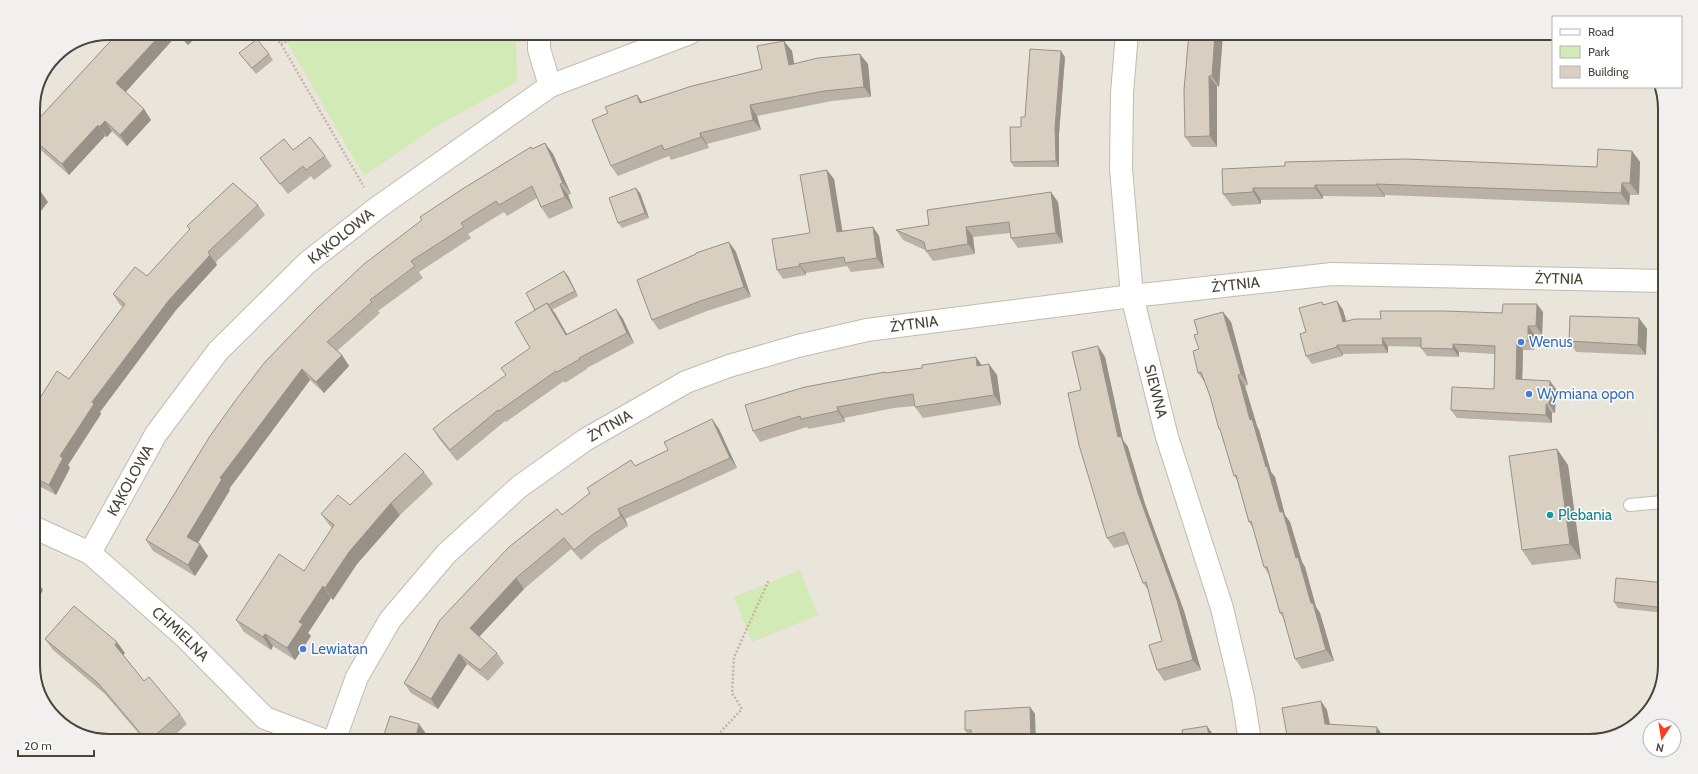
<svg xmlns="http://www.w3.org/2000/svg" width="1698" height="774" font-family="Cabin,sans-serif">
<rect width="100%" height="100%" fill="#f6f3ec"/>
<path fill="#eae5da" d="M109,33H1553V87H1659L1665,105V665L1659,694L1631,728L1589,741H109L80,735L46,707L33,670V105L56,55L80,39Z"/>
<g fill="#d2eab5">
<path d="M285,33H516L517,82L435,127L364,176L283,35Z"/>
<path d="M800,570L818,615L752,642L734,597Z"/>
</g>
<path fill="#e5e3e0" d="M1659,313H1665V434L1653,432Z"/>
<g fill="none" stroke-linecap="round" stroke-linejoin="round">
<defs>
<path id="service" d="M1630,505L1662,502L1665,490"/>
<g id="minor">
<path d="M539,33V49L550,86"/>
<path id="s1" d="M1127,33L1122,93L1121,169L1132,296L1167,437L1222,608L1243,697L1250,741"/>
<path id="s2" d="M33,527L90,553L185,637L265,718L326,741"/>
<path id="s3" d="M90,553L156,434L218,351L307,263L377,208L550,86L690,33"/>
<path id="s4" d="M334,741L357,677L390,620L446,554L519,487L585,440L686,382L729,366L798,346L867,330L1132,296L1332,274L1665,281"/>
</g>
</defs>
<use href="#service" stroke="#c2bbae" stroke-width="14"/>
<use href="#minor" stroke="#c2bbae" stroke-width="24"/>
<g stroke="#c4b79f" stroke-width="2.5" stroke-dasharray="2 2" stroke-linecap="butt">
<path d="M270,33L281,44L364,187"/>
<path d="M506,33L514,37"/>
<path d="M281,44L304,33"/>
<path d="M236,741L246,733"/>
<path d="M712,741L742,709L732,693L734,657L769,580"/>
</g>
<use href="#service" stroke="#fff" stroke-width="12"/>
<use href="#minor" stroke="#fff" stroke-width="22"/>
</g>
<g fill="#bab2a6">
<path d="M118,33H200L188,45L177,35L125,92L144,109L151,120L127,146L112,131L107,137L105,136L69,175L33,143V125Z"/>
<path d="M1189,33H1223L1219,87L1217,86V147H1192L1185,137Z"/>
<path d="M784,41L792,51L794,63L868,64L871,97L832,101L757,116L761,130L707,144L709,148L671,160L669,156L618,176L611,166L608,113L637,95L642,102L762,69Z"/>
<path d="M239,53L269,54L273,60L256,74Z"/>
<path d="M1065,57L1059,134V167H1014L1011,162L1025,117Z"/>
<path d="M545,143L553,154L571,194L568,195L573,208L549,219L541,207L537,198L507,216L504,212L468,234L471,238L419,272L423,278L378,311L380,313L337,351L342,355L349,366L324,393L310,380L229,489L230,490L197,543L208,556L195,576L153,551L146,540L210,436L531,147L532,149Z"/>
<path d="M293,150L325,156L332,166L314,180L311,176L288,194L267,168L260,158Z"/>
<path d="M1632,151L1640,162L1639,195H1630L1629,205L1385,195V197L1323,196V199L1261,200V204L1232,206L1223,194L1222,169L1597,167Z"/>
<path d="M834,179L842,231L873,227L879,236L884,268L851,272L847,266L806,273V275L783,279L777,270L810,233Z"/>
<path d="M1051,192L1058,202L1063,243L1018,248L1011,238L1010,233L973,237L975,254L933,261L925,250L903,240L896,230L929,225Z"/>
<path d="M640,193L649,218L622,228L618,223Z"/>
<path d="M258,205L265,215L216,262L217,265L176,310L100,412L101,414L68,465L70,468L56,495L33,483V443L34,442L33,441V409L69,379L123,307L120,305L113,294L147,276L190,230L187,226Z"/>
<path d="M729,242L736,252L751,297L707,311L659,330L652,320Z"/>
<path d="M564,271L568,276L578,296L552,310L567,334L616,309L623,319L634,343L587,368V369L565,383L564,381L506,422L505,421L457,461L440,440L433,429L506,375L530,348L535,310Z"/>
<path d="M1337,301L1343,310L1346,321L1502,313L1543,312L1542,335L1534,334V350H1523L1522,379L1556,389L1555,413H1552V423L1457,418L1451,410L1494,389L1495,354L1459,352V357L1427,356L1421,348V347L1388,346V353L1343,354V356L1312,364L1306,356V332L1322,302L1325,305Z"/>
<path d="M1223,312L1231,322L1248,385L1245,386L1257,426L1259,430L1271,472L1275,477L1285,515L1290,522L1302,562L1305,567L1316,607L1320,613L1334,661L1302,669L1295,659L1284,619L1280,613L1269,575L1264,567L1253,528L1249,522L1237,480L1234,476L1222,433L1219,429L1210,396L1205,383L1198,373L1199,349L1198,334Z"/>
<path d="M1639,318L1647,329L1646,355L1576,352L1569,341Z"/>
<path d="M1098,346L1105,357L1123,440L1128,447L1145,504L1184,611L1201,670L1164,681L1157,670L1162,641L1148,590L1143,583L1129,544L1114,548L1107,538L1081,390Z"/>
<path d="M976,357L982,365L997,375L1001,405L923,418L915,407V406L894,408L844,418L845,422L808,429L807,427L760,442L753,431L886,373L922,368Z"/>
<path d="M712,419L719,429L737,468L625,519L628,526L599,545L581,560L571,549L524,589L479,637L497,653L504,663L488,681L467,664L438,709L411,693L404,683L562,515L635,466L668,450Z"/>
<path d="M1568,465L1581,559L1532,565L1522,550Z"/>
<path d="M424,472L433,484L400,515L357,564L333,600L331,598L308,633L311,636L295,660L273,646L271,650L244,632L236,620L304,571L332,528L330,526L321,514L350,505Z"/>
<path d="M1665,583V613L1618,608L1614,602Z"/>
<path d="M45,639L125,653L123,655L144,681L180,714L187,724L168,741H145L105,694L53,650Z"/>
<path d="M1030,707L1035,714L972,737L970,738L965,730Z"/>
</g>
<g fill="#979187">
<path d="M162,33H176L177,35L124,94L116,83Z"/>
<path d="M183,33H200L188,45L181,35Z"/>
<path d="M1215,33H1223L1219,87L1212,76Z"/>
<path d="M784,41L792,51L796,75L789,65Z"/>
<path d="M1061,51L1065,57L1059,134V167L1056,161L1055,128Z"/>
<path d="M860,54L868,64L871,97L864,87Z"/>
<path d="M1209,76L1217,86V147L1210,136Z"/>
<path d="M637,95L645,106L640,103Z"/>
<path d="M750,105L757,116L761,130L753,120Z"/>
<path d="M144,109L151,120L127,146L120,135Z"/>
<path d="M105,121L112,131L107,137L99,127Z"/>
<path d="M98,125L105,136L69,175L62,164Z"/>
<path d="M700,133L707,144L709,148L701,137Z"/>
<path d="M545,143L553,154L571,194L563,183Z"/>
<path d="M1632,151L1640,162L1639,195L1630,183Z"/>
<path d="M827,170L834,179L844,241L837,232Z"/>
<path d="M1622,183L1630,195L1629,205L1621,193Z"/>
<path d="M560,184L568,195L573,208L565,197Z"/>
<path d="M1376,184L1385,195V197L1376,185Z"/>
<path d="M1315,185L1323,196V199L1315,188Z"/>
<path d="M636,188L640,193L649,218L645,213Z"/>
<path d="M1253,188L1261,200V204L1253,192Z"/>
<path d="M39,189L48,202L33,221V196Z"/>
<path d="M1051,192L1058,202L1063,243L1056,233Z"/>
<path d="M873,227L879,236L884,268L877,258Z"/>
<path d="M966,227L973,237L975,254L968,244Z"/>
<path d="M729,242L736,252L751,297L744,287Z"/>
<path d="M210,255L217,265L176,310L100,412L101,414L68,465L70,468L56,495L49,485L60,456L92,402L169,300Z"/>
<path d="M799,264L806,273V275L800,266Z"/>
<path d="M564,271L568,276L578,296L575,291Z"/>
<path d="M1337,301L1343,310L1349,330L1343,322Z"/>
<path d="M547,303L555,313L573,345L566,335Z"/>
<path d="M1537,304L1543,312L1542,335L1536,326Z"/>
<path d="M616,309L623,319L634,343L627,333Z"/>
<path d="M1223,312L1231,322L1248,385L1241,374Z"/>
<path d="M1639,318L1647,329L1646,355L1638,345Z"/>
<path d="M1528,326L1534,334V350L1528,341Z"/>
<path d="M1382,338L1388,346V353L1383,345Z"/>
<path d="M1517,341L1523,350L1522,387L1516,379Z"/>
<path d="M1453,344L1459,352V357L1453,349Z"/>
<path d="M1337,345L1343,354V356L1337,347Z"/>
<path d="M1098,346L1105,357L1123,440L1128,447L1145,504L1184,611L1201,670L1193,660L1118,437Z"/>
<path d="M342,355L349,366L324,393L316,382Z"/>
<path d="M976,357L983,368L977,366Z"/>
<path d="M989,364L997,375L1001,405L994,395Z"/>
<path d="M302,369L310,380L229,489L230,490L195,548L187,537L220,478Z"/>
<path d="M1238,375L1245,386L1257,426L1259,430L1271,472L1275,477L1285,515L1290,522L1302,562L1305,567L1316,607L1320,613L1334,661L1326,650L1266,467L1250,420Z"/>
<path d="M1550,381L1556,389L1555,413L1549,404Z"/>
<path d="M1546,404L1552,413V423L1546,415Z"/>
<path d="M837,407L844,418L845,422L838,411Z"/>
<path d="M712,419L719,429L737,468L730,458Z"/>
<path d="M1557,449L1568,465L1581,559L1570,544Z"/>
<path d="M391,503L400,515L357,564L333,600L325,588L349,552Z"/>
<path d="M618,509L625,519L628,526L621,516Z"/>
<path d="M200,544L208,556L195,576L188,565Z"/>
<path d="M516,578L524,589L477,639L470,628Z"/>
<path d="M36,580L43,590L33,610V585Z"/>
<path d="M323,586L331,598L308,633L311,636L295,660L287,648L299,622Z"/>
<path d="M265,634L273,646L271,650L263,637Z"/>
<path d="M117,642L125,653L122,656L115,645Z"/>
<path d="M459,654L467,664L438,709L431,699Z"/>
<path d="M1321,701L1327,710L1332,733L1325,724Z"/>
<path d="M1030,707L1035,714L1036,741H1031Z"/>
<path d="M419,724L427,735L425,741H415Z"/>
<path d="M1207,726L1215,737V741H1210Z"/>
<path d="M1377,727L1383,736V741H1376Z"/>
</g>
<g fill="#d8cfc1" stroke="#979187">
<path d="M118,33H162L116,83L144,109L120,135L105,121L99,127L98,125L62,164L33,139V125Z"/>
<path d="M1189,33H1215L1212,76H1209L1210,136L1185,137L1184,90Z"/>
<path d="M257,39L269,54L252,68L239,53Z"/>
<path d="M784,41L789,65L818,58L860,54L864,87L824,91L750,105L753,120L700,133L701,137L664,150L662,145L611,166L592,120L608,113L605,107L637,95L640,103L692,86L762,69L757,46Z"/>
<path d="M1030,49L1061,51L1055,128L1056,161L1011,162L1010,127H1021V117H1025Z"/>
<path d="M310,137L325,156L306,170L303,166L280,184L260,158L284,139L293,150Z"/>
<path d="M545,143L563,183L560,184L565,197L541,207L532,186L499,205L496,201L461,223L464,227L411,261L415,266L370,300L372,302L327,342L342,355L316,382L302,369L220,478L222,479L187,537L200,544L188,565L146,540L210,436L235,401L265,362L314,311L364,264L422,220L420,217L464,188L531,147L532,149Z"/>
<path d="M1598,149L1632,151L1630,183H1622L1621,193L1376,184V185H1315V188H1253V192L1223,194L1222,169L1285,166V162L1406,159L1597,167Z"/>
<path d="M827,170L837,232L873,227L877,258L845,263L844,257L799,264L800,266L777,270L772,239L810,233L800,175Z"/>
<path d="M1660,177H1665V181Z"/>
<path d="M233,183L258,205L208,252L210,255L169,300L92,402L94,404L60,456L63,458L49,485L33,477V443L36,437L33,435V409L57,371L69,379L125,304L113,294L135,267L147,276L190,229L187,226Z"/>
<path d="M33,185L39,189L33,196Z"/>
<path d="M636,188L645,213L618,223L609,198Z"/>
<path d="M1051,192L1056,233L1011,238L1009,222L966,227L968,244L926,251L924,242L896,230L929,225L927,210Z"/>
<path d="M729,242L744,287L700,301L652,320L637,280L696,254V253Z"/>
<path d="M564,271L575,291L548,305L547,303L535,310L526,293Z"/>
<path d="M1337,301L1343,322L1355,319H1381L1380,311H1443L1502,313L1503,304H1537L1536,326H1528V341H1517L1516,379L1550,381L1549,404H1546V415L1451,410L1452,387L1494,389L1495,346L1453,344V349L1421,348V338H1382L1383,345H1337V347L1306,356L1300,334L1306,332L1299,308L1322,302L1323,305Z"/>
<path d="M547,303L566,335L616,309L627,333L579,358L580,359L557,372L556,371L499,411L498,410L450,450L433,429L453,413L506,375L501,368L530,348L515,322Z"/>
<path d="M1223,312L1241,374L1238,375L1250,420L1252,419L1266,467L1267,466L1280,512H1283L1296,558L1298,557L1311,603H1313L1326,650L1295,659L1282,612L1280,613L1267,567H1264L1251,521L1249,522L1236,475L1234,476L1220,429H1219L1210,396L1201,372L1198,373L1193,351L1199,349L1194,335L1198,334L1194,320Z"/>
<path d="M1570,316L1639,318L1638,345L1569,341Z"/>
<path d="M1098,346L1118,437L1121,436L1138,493L1177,600L1193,660L1157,670L1149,645L1162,641L1146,582L1143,583L1124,532L1107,538L1079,445L1068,393L1081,390L1072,352Z"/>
<path d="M976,357L977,366L989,364L994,395L915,407L913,394L887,398L837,407L838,411L801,419L800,416L753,431L745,405L805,387L885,372V373L922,368V365Z"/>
<path d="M712,419L730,458L618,509L621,516L592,535L574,550L564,538L516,578L470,628L497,653L480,670L459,654L431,699L404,683L418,660L440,620L509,547L557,509L562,515L590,493L587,488L631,460L635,466L668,450L664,442Z"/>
<path d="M1557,449L1570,544L1522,550L1509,456Z"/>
<path d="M405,453L424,472L391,503L349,552L325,588L323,586L299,622L303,624L287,648L265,634L263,637L236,620L279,554L304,571L334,525L321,514L338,495L350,505Z"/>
<path d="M33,578L36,580L33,585Z"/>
<path d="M1616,578L1665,583V608L1614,602Z"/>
<path d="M74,606L117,642L115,645L144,681L149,677L180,714L148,741H147L98,683L45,639Z"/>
<path d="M1321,701L1325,724L1377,727L1376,741H1288L1282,708Z"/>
<path d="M1030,707L1031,741H972L971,730H965V711Z"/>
<path d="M390,716L419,724L415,741H382Z"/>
<path d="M1207,726L1210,741H1184L1182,730Z"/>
</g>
<g fill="#3f7fe0" stroke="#fff" stroke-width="1.5">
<circle cx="1521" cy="342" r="4"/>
<circle cx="1529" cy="394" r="4"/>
<circle cx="303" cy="649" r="4"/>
</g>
<circle fill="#0f9aa8" stroke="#fff" stroke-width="1.5" cx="1550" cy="515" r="4"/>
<g text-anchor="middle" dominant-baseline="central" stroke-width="3" stroke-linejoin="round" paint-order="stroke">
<g font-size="15" fill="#4b4439" stroke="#fff">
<text stroke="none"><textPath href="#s3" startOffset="408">KĄKOLOWA</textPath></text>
<text stroke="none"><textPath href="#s4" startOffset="1401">ŻYTNIA</textPath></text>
<text stroke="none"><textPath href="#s4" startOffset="1077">ŻYTNIA</textPath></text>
<text stroke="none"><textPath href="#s4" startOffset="753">ŻYTNIA</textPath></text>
<text stroke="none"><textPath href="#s1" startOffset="362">SIEWNA</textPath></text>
<text stroke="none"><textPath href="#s4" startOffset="429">ŻYTNIA</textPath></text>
<text stroke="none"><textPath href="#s3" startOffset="83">KĄKOLOWA</textPath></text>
<text stroke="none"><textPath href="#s2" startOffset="184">CHMIELNA</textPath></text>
</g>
<g font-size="15" fill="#366cbe" stroke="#fff" text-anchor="start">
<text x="1529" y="342">Wenus</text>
<text x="1537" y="394">Wymiana opon</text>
<text x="311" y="649">Lewiatan</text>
</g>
<g font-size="15" fill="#0d838f" stroke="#fff" text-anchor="start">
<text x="1558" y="515">Plebania</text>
</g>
</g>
<path d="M0 0H1698V774H0ZM109 40H1589A69 69 0 0 1 1658 109V665A69 69 0 0 1 1589 734H109A69 69 0 0 1 40 665V109A69 69 0 0 1 109 40Z" fill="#f1f0ef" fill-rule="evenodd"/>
<path fill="none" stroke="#4b4439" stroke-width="2" d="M109 40H1589A69 69 0 0 1 1658 109V665A69 69 0 0 1 1589 734H109A69 69 0 0 1 40 665V109A69 69 0 0 1 109 40Z"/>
<rect x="1552" y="16" width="130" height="72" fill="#ffffff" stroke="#b7b4b0"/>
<rect x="1560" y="29" width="20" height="6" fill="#ffffff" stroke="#b7b4b0"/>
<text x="1588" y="36" font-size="12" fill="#4b4439">Road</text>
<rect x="1560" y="46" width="20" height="12" fill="#d2eab5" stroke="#b7b4b0"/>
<text x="1588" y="56" font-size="12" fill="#4b4439">Park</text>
<rect x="1560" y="66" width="20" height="12" fill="#d8cfc1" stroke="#b7b4b0"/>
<text x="1588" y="76" font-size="12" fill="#4b4439">Building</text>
<g transform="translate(1662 738) rotate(192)"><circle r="19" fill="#ffffff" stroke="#b7b4b0"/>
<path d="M0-3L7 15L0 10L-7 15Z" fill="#fc3f1d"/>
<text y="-6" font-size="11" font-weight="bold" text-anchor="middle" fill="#4b4439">N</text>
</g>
<path d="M18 750v6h76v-6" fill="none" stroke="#4b4439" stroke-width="2"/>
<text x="24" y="750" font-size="12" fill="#4b4439" stroke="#ffffff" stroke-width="3" paint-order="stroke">20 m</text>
</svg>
